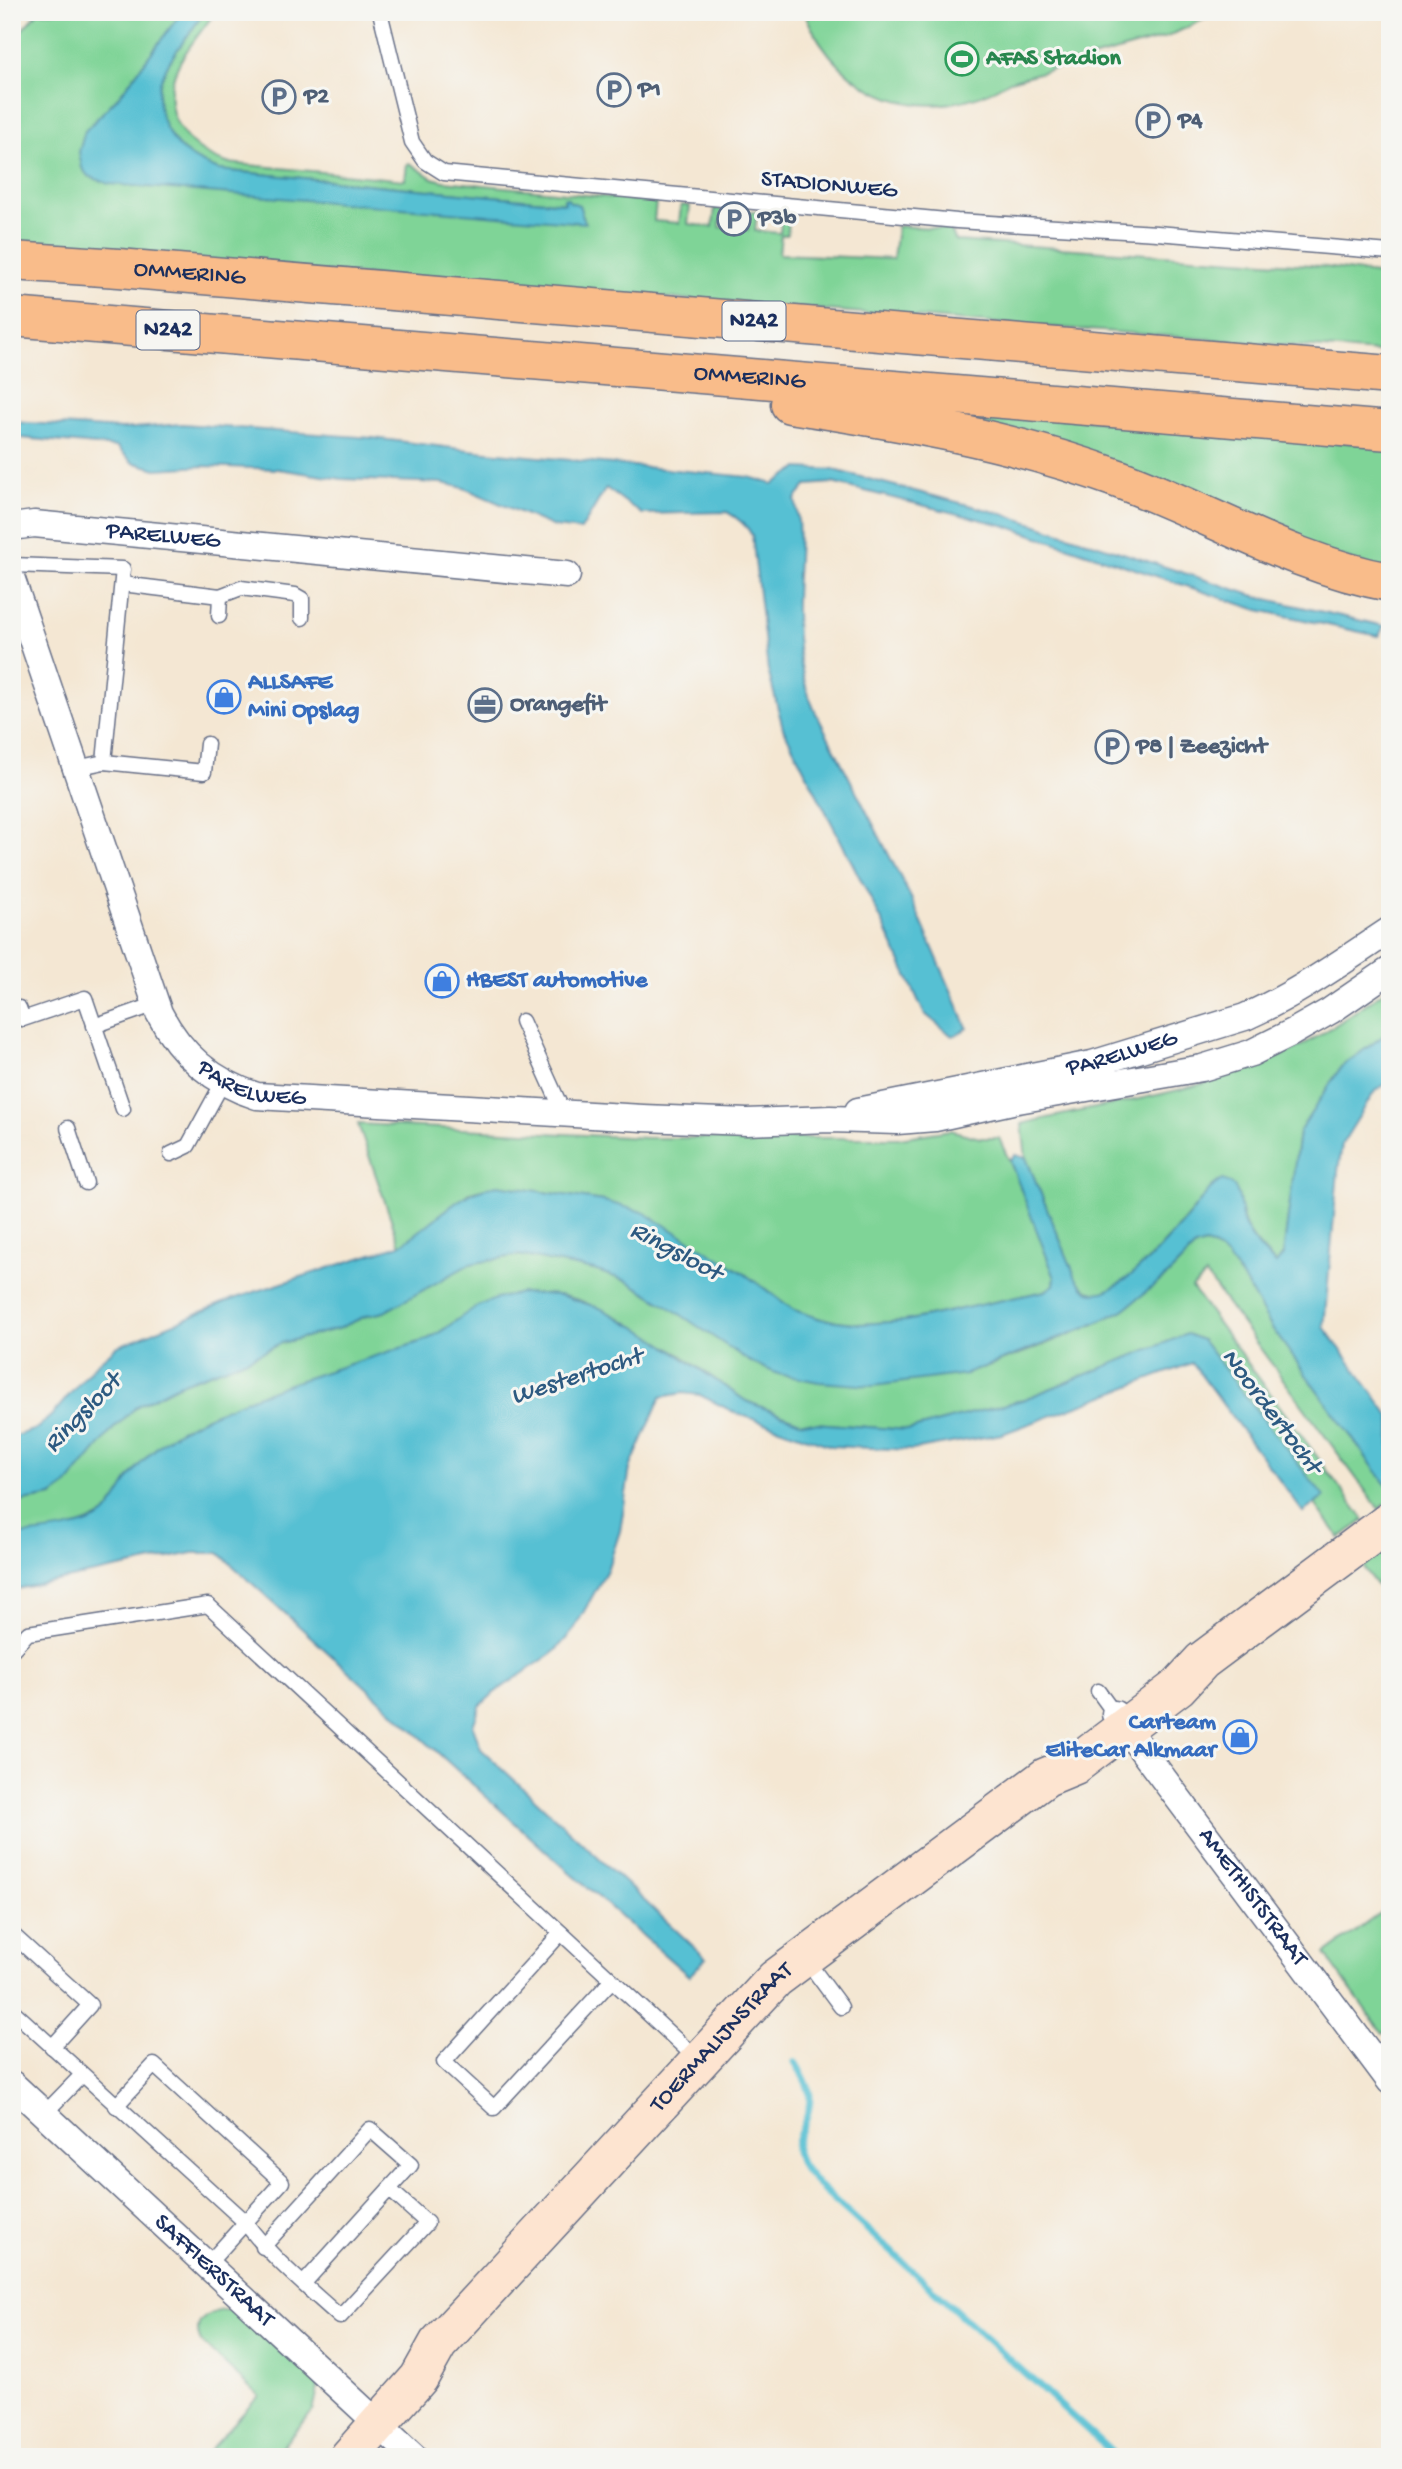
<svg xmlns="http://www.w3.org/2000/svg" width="1402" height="2469" font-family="'Gochi Hand',sans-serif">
<rect width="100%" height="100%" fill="#f6f6f2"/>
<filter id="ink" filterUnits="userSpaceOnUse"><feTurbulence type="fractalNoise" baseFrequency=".0143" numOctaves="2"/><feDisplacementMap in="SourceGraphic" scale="14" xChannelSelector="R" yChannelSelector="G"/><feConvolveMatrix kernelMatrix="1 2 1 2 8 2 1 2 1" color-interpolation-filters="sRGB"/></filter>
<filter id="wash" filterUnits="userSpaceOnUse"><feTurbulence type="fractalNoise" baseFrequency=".00686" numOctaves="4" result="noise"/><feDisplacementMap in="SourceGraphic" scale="28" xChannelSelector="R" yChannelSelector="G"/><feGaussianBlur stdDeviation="1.57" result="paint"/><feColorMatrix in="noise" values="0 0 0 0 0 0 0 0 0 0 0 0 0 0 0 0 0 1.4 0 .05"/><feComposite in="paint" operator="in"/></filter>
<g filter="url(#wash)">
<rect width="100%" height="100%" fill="#f4e7d3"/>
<g fill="#7fd497" stroke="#4d827a" stroke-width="2">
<path d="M38,12H182L120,95L85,131L134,185L585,222L579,205L570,202L565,203L219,170C192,160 172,148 162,118C159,108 157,96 159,86C166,59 190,35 204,12H215C203,30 187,47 178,66C157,111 184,149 227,163L405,180L407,164H411L432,178L444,181L656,202L654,221L679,223L681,205L690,206L688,224L713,227L715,208L722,209L720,227L748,230L750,212H757L755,231L780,233L782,215L789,216L787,235H781L779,254L893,259L897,227L899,226L950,229L956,241L1311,265L1390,276V353L273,268L12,244V41Z"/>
<path d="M804,12H1219L1167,37L1010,81C928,131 841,99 804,12Z"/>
<path d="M873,401L1390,446V573Z"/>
<path d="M1390,987V1031L1341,1067L1299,1132L1283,1255L1276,1264C1260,1248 1245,1234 1241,1211L1212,1187C1193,1210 1127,1294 1097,1293C1087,1293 1082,1286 1076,1279L1026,1158L1022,1124C1112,1102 1207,1092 1291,1051C1326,1034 1358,1009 1390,987Z"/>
<path d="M358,1124L646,1138H899L950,1130L980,1138H999L1019,1182L1055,1278L1054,1285L1045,1291L905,1321L861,1324L821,1319L794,1310L742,1272L604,1201L498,1185L470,1192L420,1233L400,1245Z"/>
<path d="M1205,1244L1212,1246L1226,1256L1244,1280L1272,1328L1390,1490V1501L1379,1509L1206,1275L1192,1288L1364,1520L1340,1538L1315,1504L1323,1497L1202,1340L1187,1334L1022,1400L909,1430L800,1422L746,1401L681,1355L622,1319L579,1300L559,1295L521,1293L452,1324L440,1333L426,1340L273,1391L207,1417L182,1429L153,1451L106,1513C79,1532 43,1533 12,1536V1503L53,1496L113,1429L137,1406L180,1384L250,1358L281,1343L337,1329L366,1316L384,1312L469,1264L519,1255L550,1260L594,1270L627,1281L665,1304L966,1374L1031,1350L1090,1326L1123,1310L1169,1274L1195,1247Z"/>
<path d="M1382,1545L1390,1556V1590L1383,1594L1359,1562Z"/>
<path d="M1390,1906V2030L1383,2034L1325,1954Z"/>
<path d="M223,2310H240L319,2384L313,2411L273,2457H203L259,2396L201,2342C192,2323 204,2314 223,2310Z"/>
</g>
<g fill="#57c0d3" stroke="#397898" stroke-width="2">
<path d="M182,12H204C190,35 166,59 159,86C157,96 159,109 162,118C172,148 192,160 219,170L565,203L564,199L567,198L570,202L579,205L585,223L109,184L88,176L82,168L79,152L85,131L120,95Z"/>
<path d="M12,422L122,429L182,424L373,438L477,451L749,477L773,484L798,468L834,470L1003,514L1258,597L1384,626L1379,636L1258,610L1003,525L832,483L807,485L795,499C803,537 795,574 796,613C796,646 801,678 814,709L911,898L967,1027L961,1033L952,1036L924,1013L883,923L783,728L768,670L752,535C746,524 738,518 727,512L642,514L606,488L581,530L554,527L464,488L442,483L342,479L278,469L204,466L156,469L132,462L117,447L12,437Z"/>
<path d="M1390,1031V1080L1375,1091L1342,1144L1338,1171L1324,1327L1390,1416V1490L1272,1328L1244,1280L1226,1256L1212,1246L1205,1244L1195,1247L1169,1274L1123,1310L1090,1326L966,1374L873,1386L819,1382L778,1374L749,1361L665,1304L627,1281L594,1270L519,1255L470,1264L384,1312L366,1316L337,1329L281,1343L250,1358L180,1384L137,1406L113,1429L66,1486L52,1496L12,1503V1437L36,1429L53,1414L94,1366L116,1347L233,1299L400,1245C433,1225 459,1190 498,1185L604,1201L643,1212L742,1272L794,1310L821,1319L861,1324L905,1321L1045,1291L1054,1285L1055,1278L1010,1161L1015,1155L1026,1158L1076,1278C1079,1282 1083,1288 1087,1291C1114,1305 1172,1235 1189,1216C1199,1204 1208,1187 1222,1180C1246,1186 1236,1208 1245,1226C1252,1241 1263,1253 1276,1264L1283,1255L1299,1132L1341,1067Z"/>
<path d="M521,1293L559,1295L600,1308L647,1333L746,1401L800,1422L909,1430L1022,1400L1187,1334L1202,1340L1324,1497L1303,1512L1192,1363L1002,1434L912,1450L831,1446L736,1413L700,1395L683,1393L661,1397L630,1468L620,1531L607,1570L573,1631L554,1652L494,1693L480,1706L473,1726L481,1749L706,1958L689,1976L549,1854L219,1553H193L12,1590V1536C36,1533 87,1530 105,1514C115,1504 122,1490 129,1478C144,1458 162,1440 184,1428C260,1389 345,1366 426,1340C445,1331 460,1316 478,1306C492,1299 506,1296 521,1293Z"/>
</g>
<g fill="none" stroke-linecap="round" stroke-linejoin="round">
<path stroke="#57c0d3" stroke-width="7" d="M795,2062C812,2090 815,2098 802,2129C799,2136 795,2144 796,2151C798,2163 809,2174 817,2184L1117,2457"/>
</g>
</g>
<g filter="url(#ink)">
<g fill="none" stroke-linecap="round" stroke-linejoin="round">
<defs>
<g id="lane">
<path d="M380,12L412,142L425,161L444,173L957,221L1157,233L1390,252"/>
<path d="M12,565L123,569L104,762L76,768"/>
<path d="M122,584L220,596L219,616"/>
<path d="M220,596L241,588L295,595L302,599V618"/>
<path d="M104,762L204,772L207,744"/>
<path d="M19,1008L23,1019L85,998L123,1109"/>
<path d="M522,1021L564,1114"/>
<path d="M94,1026L156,1004"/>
<path d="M68,1128L86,1183"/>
<path d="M171,1154L188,1146L223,1082"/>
<path d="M12,1650L28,1633L208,1605L697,2059"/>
<path d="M1098,1691L1114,1713"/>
<path d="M561,1933L444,2062L494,2108L612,1980"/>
<path d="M12,1934L90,2005L52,2047"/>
<path d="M804,1957L841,2007"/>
<path d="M12,2010L245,2222C272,2259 307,2287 340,2317L427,2223L389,2189L303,2284"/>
<path d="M116,2106L154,2065L282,2182L207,2265"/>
<path d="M44,2114L82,2075"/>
<path d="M263,2247L370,2129L411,2165L389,2189"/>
</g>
<g id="street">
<path id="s1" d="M12,527L34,524L567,575"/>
<path id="s2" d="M12,580L159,1013C181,1055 212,1082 257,1096L643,1118L747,1122L830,1119L897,1121L935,1118L1012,1101L1202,1068L1251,1053L1293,1032L1330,1011L1390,970"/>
<path id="s3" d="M858,1111L1092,1064L1245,1017C1297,994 1343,961 1390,930"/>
<path id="s4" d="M1115,1714L1390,2081"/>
<path id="s5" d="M12,2084L414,2457"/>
</g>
<g id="secondary">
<path id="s6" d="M349,2457L419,2378L438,2344L775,1979L1046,1777L1075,1765L1178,1687L1202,1661L1390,1521"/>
</g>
<g id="highway">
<path id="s7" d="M12,261L119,268L1390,375"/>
<path id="s8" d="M12,317L1390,431"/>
<path d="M790,404C901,421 1010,439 1116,478C1207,511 1294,565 1390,582"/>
</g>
</defs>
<use href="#lane" stroke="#676f87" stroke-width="17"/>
<use href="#street" stroke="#676f87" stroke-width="29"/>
<use href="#secondary" stroke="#676f87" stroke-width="41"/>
<use href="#highway" stroke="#676f87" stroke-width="41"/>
<use href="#lane" stroke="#fff" stroke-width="14"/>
<use href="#street" stroke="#fff" stroke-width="26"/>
<use href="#secondary" stroke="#fde4d0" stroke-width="38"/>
<use href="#highway" stroke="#f9bc8a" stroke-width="38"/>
</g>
</g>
<defs>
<symbol id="stadium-ring" viewBox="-11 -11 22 22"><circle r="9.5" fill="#f6f6f2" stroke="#2e9e5b" stroke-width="1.5"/><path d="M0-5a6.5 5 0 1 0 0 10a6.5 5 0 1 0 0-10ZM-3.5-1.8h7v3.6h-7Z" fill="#2e9e5b"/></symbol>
<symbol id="parking-ring" viewBox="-11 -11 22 22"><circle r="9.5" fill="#f6f6f2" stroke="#5c6f8a" stroke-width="1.5"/><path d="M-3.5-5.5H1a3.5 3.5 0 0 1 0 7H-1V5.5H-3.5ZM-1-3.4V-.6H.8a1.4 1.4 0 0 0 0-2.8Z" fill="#5c6f8a"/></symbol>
<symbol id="shop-ring" viewBox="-11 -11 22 22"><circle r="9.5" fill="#f6f6f2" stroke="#3f7fe0" stroke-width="1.5"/><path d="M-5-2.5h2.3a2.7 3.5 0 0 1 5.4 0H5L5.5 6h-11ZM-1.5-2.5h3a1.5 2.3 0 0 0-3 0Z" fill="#3f7fe0"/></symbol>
<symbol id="office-ring" viewBox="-11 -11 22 22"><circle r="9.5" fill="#f6f6f2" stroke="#5c6f8a" stroke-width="1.5"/><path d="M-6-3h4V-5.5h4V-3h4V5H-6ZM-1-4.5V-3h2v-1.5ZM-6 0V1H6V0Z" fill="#5c6f8a"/></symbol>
</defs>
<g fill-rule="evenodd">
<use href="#stadium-ring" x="943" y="40" width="38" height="38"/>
<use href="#parking-ring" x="595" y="71" width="38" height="38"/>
<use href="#parking-ring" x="260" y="78" width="38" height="38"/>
<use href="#parking-ring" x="1134" y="102" width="38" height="38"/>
<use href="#parking-ring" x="715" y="200" width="38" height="38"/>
<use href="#shop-ring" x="205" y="678" width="38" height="38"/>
<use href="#office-ring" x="466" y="686" width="38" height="38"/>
<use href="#parking-ring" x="1093" y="728" width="38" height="38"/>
<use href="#shop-ring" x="423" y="962" width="38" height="38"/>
<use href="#shop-ring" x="1221" y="1718" width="38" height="38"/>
</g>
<g text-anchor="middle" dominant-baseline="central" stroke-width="6" stroke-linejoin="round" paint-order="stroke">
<g fill="#f6f6f2" stroke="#5d6b8a" stroke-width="2">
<rect x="722.5" y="301.5" width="63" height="39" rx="5"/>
<rect x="136.5" y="310.5" width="63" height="39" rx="5"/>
</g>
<g font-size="23" font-weight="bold" fill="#1b2f5e">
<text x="754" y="321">N242</text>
<text x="168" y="330">N242</text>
</g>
<g font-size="24" font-weight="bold" fill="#27864d" stroke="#f6f6f2" text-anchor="start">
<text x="986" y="59">AFAS Stadion</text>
</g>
<g font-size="24" font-weight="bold" fill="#4e5e75" stroke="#f6f6f2" text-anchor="start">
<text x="638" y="90">P1</text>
<text x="304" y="97">P2</text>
<text x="1178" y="121">P4</text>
<text x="758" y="219">P3b</text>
<text x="510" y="705">Orangefit</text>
<text x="1136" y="747">P8 | Zeezicht</text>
</g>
<g font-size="24" fill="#1b2f5e" stroke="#f6f6f2">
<text transform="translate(829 186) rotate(5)">STADIONWEG</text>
<text stroke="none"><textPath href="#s7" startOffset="178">OMMERING</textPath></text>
<text stroke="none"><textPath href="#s8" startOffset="740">OMMERING</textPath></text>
<text stroke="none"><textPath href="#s1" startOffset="152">PARELWEG</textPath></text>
<text stroke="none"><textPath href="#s3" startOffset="270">PARELWEG</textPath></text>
<text stroke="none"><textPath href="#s2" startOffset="581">PARELWEG</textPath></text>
<text stroke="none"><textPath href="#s4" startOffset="229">AMETHISTSTRAAT</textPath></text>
<text stroke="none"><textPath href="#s6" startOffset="562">TOERMALIJNSTRAAT</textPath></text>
<text stroke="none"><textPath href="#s5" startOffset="275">SAFFIERSTRAAT</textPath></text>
</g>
<g font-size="24" font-weight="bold" fill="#366cbe" stroke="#f6f6f2" text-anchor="start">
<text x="248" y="683">ALLSAFE<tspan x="248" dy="28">Mini Opslag</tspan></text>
<text x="466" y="981">HBEST automotive</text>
<text x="1216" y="1723" text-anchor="end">Carteam<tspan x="1216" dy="28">EliteCar Alkmaar</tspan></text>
</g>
<g font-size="26" font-style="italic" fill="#2d5a81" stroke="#f6f6f2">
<text transform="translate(675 1253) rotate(28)">Ringsloot</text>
<text transform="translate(577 1378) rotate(-18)">Westertocht</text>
<text transform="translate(1270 1412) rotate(53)">Noordertocht</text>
<text transform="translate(84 1414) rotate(-46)">Ringsloot</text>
</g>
</g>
<rect width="1402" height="2469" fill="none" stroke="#f6f6f2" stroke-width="42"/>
</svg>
